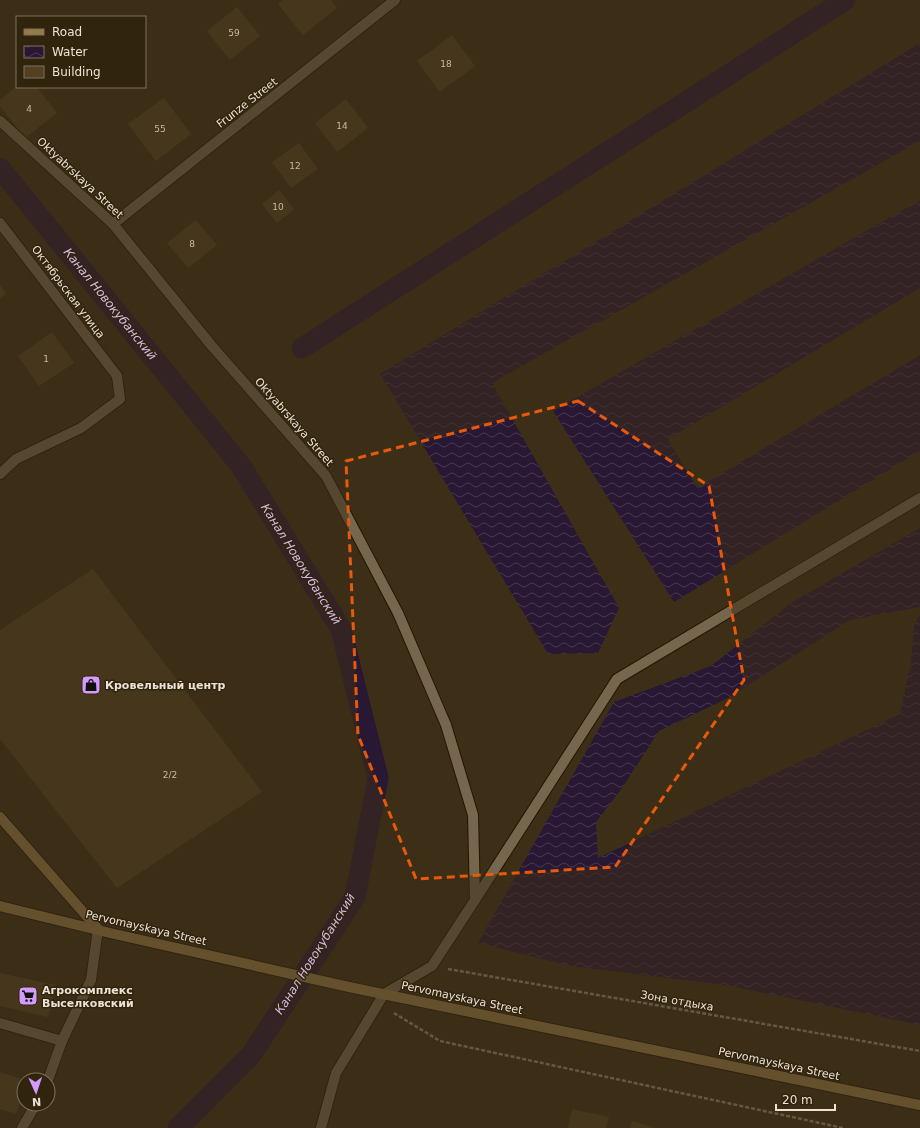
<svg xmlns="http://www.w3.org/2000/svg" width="920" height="1128" font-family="'DejaVu Sans',sans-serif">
<defs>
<pattern id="water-waves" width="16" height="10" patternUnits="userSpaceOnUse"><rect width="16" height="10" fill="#281833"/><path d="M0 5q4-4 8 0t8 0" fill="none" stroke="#473950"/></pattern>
</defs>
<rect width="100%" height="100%" fill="#3c2e17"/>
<g fill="url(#water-waves)">
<path d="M920,43V141L492,383L619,608L598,653L548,654L380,374Z"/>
<path d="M920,200V288L668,439L697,488L920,355V451L674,602L553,411Z"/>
<path d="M920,528V607L850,620L728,698L659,731L622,788L596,822L598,858L900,714L911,662L914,625L920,614V1025L725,985L570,966L478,943L614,702L711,666L791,603Z"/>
</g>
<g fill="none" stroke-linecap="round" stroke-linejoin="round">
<g stroke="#281833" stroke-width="21">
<path d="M0,168L241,466L341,629L378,778L355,897L251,1055L178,1128"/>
<path d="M302,348L845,0"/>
</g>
</g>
<g fill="#534021">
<path d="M283,0H331L337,8L303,35L278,4Z"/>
<path d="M237,7L260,36L230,60L207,31Z"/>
<path d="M452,35L475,66L440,92L417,61Z"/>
<path d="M16,87H37L57,113L25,138L0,106V100Z"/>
<path d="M164,98L191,134L156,161L128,124Z"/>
<path d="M346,99L368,128L337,152L315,123Z"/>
<path d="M299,143L318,169L291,188L272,162Z"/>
<path d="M279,190L294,209L277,223L262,204Z"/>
<path d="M196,220L217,245L188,268L167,243Z"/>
<path d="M0,285L6,294L0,299Z"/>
<path d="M52,332L74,363L39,386L18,356Z"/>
<path d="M93,569L262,792L117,888L0,739V630Z"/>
<path d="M0,973L55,985L48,1017L0,1006Z"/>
<path d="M0,1072L24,1080V1090L16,1114L0,1109Z"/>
<path d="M572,1109L609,1117L606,1128H568Z"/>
<path d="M632,1121L655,1128H630Z"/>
</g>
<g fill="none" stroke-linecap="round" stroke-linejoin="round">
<defs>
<g id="lane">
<path d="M0,474L16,459L81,428L120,399L117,376"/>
<path d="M475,900L617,679L920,498"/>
<path d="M0,1023L62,1041L91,980L98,929"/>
<path d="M48,1080L62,1041"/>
<path d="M22,1128L36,1104"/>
</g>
<g id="street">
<path d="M0,121L113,224L211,345L326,476L398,613L446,725L473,815L475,900L432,966L384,994L336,1073L321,1128"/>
<path d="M0,223L117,376"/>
<path d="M113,224L395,0"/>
</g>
<g id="secondary">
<path d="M0,817L98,929"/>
<path d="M0,906L110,933L349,987L920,1105"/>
</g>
</defs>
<use href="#lane" stroke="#231601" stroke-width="12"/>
<use href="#street" stroke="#231601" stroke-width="12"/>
<use href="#secondary" stroke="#231601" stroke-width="12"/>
<g stroke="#968a78" stroke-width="2.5" stroke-dasharray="4 2" stroke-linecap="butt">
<path d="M448,969L920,1051"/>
<path d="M394,1013L440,1041L843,1128"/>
</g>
<use href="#lane" stroke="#76664e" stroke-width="10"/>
<use href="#street" stroke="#76664e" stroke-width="10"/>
<use href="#secondary" stroke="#987a48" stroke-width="10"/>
</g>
<path d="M0 0H920V1128H0ZM578,401L709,486L744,680L615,867L416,879L358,735L346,461Z" fill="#3c2e17" fill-opacity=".55" fill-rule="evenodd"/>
<path fill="none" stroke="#e8590c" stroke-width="3" stroke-dasharray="8 5" stroke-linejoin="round" d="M578,401L709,486L744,680L615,867L416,879L358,735L346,461Z"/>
<defs>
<symbol id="shop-square" viewBox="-11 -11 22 22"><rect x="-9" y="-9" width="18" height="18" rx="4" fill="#d39cfc" stroke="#31240d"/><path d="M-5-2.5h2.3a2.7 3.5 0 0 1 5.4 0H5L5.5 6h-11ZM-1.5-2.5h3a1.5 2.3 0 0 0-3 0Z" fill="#111"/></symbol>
<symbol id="supermarket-square" viewBox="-11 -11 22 22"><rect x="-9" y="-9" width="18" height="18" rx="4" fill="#d39cfc" stroke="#31240d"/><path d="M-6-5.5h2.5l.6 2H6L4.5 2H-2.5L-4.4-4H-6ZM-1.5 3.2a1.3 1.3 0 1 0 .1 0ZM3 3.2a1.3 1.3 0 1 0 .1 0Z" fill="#111"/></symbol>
</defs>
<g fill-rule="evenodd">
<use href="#shop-square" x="80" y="674" width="22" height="22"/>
<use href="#supermarket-square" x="17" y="985" width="22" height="22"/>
</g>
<g text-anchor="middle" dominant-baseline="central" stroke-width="3" stroke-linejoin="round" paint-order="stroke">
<g font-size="9" fill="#c6baa8">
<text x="234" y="33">59</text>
<text x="446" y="64">18</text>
<text x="29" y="109">4</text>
<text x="342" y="126">14</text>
<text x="160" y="129">55</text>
<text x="295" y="166">12</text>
<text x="278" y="207">10</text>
<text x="192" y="244">8</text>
<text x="46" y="359">1</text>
<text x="170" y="775">2/2</text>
</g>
<g font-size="11" fill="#ece2d5" stroke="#31240d">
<text transform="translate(247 103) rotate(-38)">Frunze Street</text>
<text transform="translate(80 178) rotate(43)">Oktyabrskaya Street</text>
<text transform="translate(68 292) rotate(53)">Октябрьская улица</text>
<text transform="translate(294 422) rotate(49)">Oktyabrskaya Street</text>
<text transform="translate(146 928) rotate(13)">Pervomayskaya Street</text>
<text transform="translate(462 998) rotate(12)">Pervomayskaya Street</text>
<text transform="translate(677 1001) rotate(10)">Зона отдыха</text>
<text transform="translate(779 1064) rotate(12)">Pervomayskaya Street</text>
</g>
<g font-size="11" font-weight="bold" fill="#ece2d5" stroke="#31240d" text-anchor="start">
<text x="105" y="685">Кровельный центр</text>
<text x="42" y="990">Агрокомплекс<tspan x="42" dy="13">Выселковский</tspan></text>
</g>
<g font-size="12" font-style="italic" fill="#d6b7ef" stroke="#31240d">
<text transform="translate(110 304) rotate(51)">Канал Новокубанский</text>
<text transform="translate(301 564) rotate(58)">Канал Новокубанский</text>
<text transform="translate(315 954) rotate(-58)">Канал Новокубанский</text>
</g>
</g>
<rect x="16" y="16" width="130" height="72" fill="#31240d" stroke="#7c705d"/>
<rect x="24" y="29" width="20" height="6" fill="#987a48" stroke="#7c705d"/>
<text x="52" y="36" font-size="12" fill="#ece2d5">Road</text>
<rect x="24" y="46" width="20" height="12" fill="url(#water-waves)" stroke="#7c705d"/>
<text x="52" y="56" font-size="12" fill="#ece2d5">Water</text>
<rect x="24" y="66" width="20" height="12" fill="#534021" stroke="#7c705d"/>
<text x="52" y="76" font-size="12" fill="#ece2d5">Building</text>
<g transform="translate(36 1092) rotate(177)"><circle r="19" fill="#31240d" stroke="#7c705d"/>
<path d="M0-3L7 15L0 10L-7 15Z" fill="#d39cfc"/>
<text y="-6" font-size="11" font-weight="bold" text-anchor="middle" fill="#ece2d5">N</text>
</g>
<path d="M776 1104v6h59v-6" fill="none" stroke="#ece2d5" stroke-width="2"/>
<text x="782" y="1104" font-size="12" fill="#ece2d5" stroke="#31240d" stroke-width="3" paint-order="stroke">20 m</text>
</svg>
